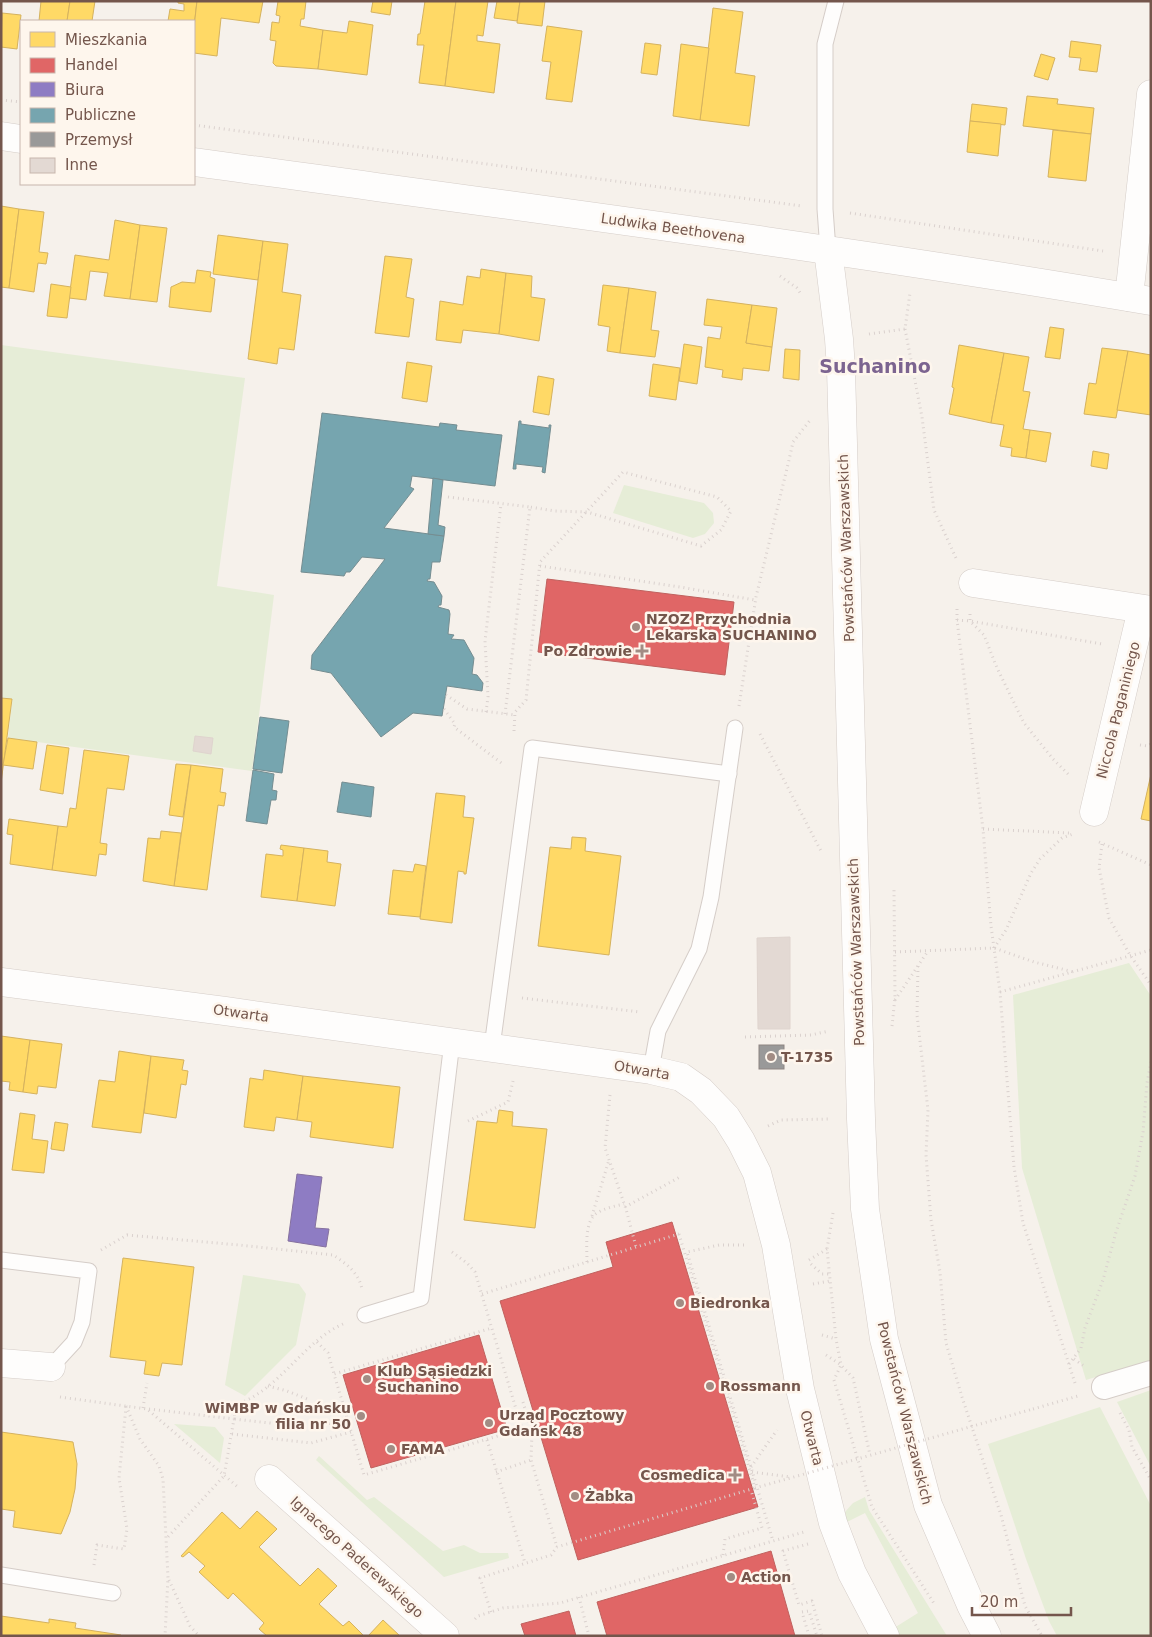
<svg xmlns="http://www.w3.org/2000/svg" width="1152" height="1637" font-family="'DejaVu Sans',sans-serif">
<rect width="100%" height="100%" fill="#f6f1eb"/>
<g fill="#e6edd7">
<path d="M1,345L245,378L217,586L274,595L252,771L8,738L12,700L1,698Z"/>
<path d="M624,485L704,503L713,513L714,523L705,534L693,538L613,513Z"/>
<path d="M1129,963L1151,996V1360L1086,1380L1022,1168L1013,995Z"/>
<path d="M243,1275L299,1284L306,1294L296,1345L245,1396L225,1385Z"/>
<path d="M1151,1390V1467L1117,1402Z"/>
<path d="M1100,1407L1151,1506V1636H1057L1049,1621L1026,1559L988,1444Z"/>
<path d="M174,1424L215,1427L224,1438L220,1463Z"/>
<path d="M319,1456L367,1500L374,1497L443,1551L464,1545L480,1553H508L509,1558L444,1577L316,1460Z"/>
<path d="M865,1497L869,1510L947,1636H898L894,1628L918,1613L865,1513L847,1522L845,1512L853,1503Z"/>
</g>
<g fill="#ffd966" stroke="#d5b25e">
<path d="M41,1H70L67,21H39Z"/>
<path d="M70,1H95L92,21H67Z"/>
<path d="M178,1H197L194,27V21H168L170,9L184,11V4L178,3Z"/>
<path d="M197,1H263L259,23L221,18L217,56L194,53V27Z"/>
<path d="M278,1H306L304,19H301L300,26L323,30L318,69L276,66L273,63L276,41L270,40L272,22L279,23L280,16L276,15Z"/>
<path d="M373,1H392L390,15L371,12Z"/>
<path d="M425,1H456L445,86L419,83L424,45H417L418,34H420Z"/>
<path d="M456,1H488L483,36L477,35V41L500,44L494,93L445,86Z"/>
<path d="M497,1H520L517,21L494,18Z"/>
<path d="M520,1H545L542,26L517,23Z"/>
<path d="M713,8L743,12L735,73L755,76L749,126L700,120Z"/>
<path d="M2,13L21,15L17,49L1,47Z"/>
<path d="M349,21L373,25L367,75L318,69L323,30L347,33Z"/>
<path d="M547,26L582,31L572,102L546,99L551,62L542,61Z"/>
<path d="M1071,41L1101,45L1097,72L1079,70L1081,58L1069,57Z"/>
<path d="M645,43L661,45L657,75L641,73Z"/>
<path d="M681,44L709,48L700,120L673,116Z"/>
<path d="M1041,54L1055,58L1048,80L1034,76Z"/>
<path d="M1027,96L1058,99L1057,104L1094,108L1091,134L1023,126Z"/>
<path d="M972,104L1007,108L1005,125L970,121Z"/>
<path d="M970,121L1001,124L998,156L967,152Z"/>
<path d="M1053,130L1091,134L1086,181L1048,177Z"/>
<path d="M1,206L19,209L9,288L1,287Z"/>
<path d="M19,209L44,212L39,252L48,253L46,264L38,263L34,292L9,288Z"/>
<path d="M115,220L140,225L130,299L104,296L108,273L90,271L86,300L69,298L75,255L109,260Z"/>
<path d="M140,225L167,228L157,302L130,299Z"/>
<path d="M218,235L263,241L258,280L213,274Z"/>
<path d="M263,241L288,244L282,292L301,295L294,350L279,348L277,364L248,359Z"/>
<path d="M385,256L412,259L406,297L414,299L409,337L375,333Z"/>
<path d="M481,269L506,273L499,334L463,330L461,343L436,340L440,301L463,305L467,276L480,278Z"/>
<path d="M197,270L211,272L210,277L215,279L211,312L169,307L171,287L182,282L195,283Z"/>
<path d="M506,273L532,276L531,297L545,299L539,341L499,334Z"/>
<path d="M51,284L71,287L67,318L47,316Z"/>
<path d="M603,285L629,288L620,353L607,351L610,327L598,325Z"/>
<path d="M629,288L656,292L651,330L659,331L655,357L620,353Z"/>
<path d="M707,299L752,305L746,343L772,347L769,371L743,368L742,380L722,377L723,370L705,367L708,337L720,339L722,327L704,325Z"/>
<path d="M752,305L777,308L772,347L746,343Z"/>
<path d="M1050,327L1064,329L1060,359L1045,357Z"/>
<path d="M684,344L702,347L697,384L679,381Z"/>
<path d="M959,345L1004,353L991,423L949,414L954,388L952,387Z"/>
<path d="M1102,348L1128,351L1116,418L1084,414L1089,383L1096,384Z"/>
<path d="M785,349L800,350L799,380L783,378Z"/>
<path d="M1128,351L1151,355V415L1117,410Z"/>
<path d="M1004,353L1029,357L1023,391L1030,392L1023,429L1030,430L1026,458L1011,456L1012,448L1000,446L1004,425L991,423Z"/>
<path d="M407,362L432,366L427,402L402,398Z"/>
<path d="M653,364L680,368L676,400L649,396Z"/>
<path d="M538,376L554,379L549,415L533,412Z"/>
<path d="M1030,430L1051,433L1046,462L1026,458Z"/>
<path d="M1093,451L1109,454L1107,469L1091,466Z"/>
<path d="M1,698L12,699L1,783Z"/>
<path d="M8,738L37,742L33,769L3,765Z"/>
<path d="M47,745L69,748L63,794L40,790Z"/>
<path d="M84,750L129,756L124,790L107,788L100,843L107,844L106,855L99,854L96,876L52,870L58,826L67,827L70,808L76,809Z"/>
<path d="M176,764L191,765L183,817L169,815Z"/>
<path d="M191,765L223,769L220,792L226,793L224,806L218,805L207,890L174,886Z"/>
<path d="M1151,774V821L1141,819Z"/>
<path d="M436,793L465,796L463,817L474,818L466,874H464V872L458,871L452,923L420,919Z"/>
<path d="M9,819L58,826L52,870L10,864L13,835L7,834Z"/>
<path d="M161,831L181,833L174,886L143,881L148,838L160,839Z"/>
<path d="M572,837L586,838L585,851L621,856L609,955L538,946L550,847L571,849Z"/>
<path d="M281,845L304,848L297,901L261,897L266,854L283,856V850L280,849Z"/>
<path d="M304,848L328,851L327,862L341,864L335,906L297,901Z"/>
<path d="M415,864L426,866L420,917L388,914L393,870L413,872Z"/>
<path d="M1,1036L30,1040L23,1092L9,1090L10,1082L1,1081Z"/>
<path d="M30,1040L62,1044L56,1088L38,1086L37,1094L23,1092Z"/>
<path d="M119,1051L151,1056L141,1133L92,1127L99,1080L115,1082Z"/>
<path d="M151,1056L184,1060L182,1070L188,1071L186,1085L181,1084L176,1118L144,1113Z"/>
<path d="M264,1070L303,1076L297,1120L276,1117L274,1131L244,1127L250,1078L263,1080Z"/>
<path d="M303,1076L400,1087L393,1148L310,1137L312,1122L297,1120Z"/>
<path d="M499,1110L513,1112L512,1126L547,1129L535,1228L464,1220L477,1121L497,1123Z"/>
<path d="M20,1113L35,1115L32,1139L48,1141L44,1173L12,1170Z"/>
<path d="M55,1122L68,1124L64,1151L51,1149Z"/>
<path d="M123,1258L194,1267L182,1365L162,1363L159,1376L144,1374L146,1361L110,1357Z"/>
<path d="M1,1432L73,1442L77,1464L75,1489L70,1512L61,1534L13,1527L15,1511L1,1509Z"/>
<path d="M257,1511L277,1529L259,1547L300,1586L318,1568L337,1586L319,1604L343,1626L349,1621L364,1636H267L259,1629L264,1623L233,1593L228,1599L199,1572L205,1566L189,1552L183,1557L181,1556L222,1512L240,1529Z"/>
<path d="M1,1616L49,1623V1619L76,1623L75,1628L121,1635V1636H1Z"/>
<path d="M383,1620L400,1636H368Z"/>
</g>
<g fill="#e06666" stroke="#c0615e">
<path d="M547,579L734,602L725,675L538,652Z"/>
<path d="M672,1222L758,1507L578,1560L500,1301L613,1267L606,1242Z"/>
<path d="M479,1335L507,1429L371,1468L343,1375Z"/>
<path d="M771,1551L795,1636H607L597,1602Z"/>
<path d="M569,1611L576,1636H525L521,1624Z"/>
</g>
<path fill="#8e7cc3" stroke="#86719f" d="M297,1174L322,1177L315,1228L329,1229L326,1247L288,1241Z"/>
<g fill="#76a5af" stroke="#758d91">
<path d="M322,413L439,427L440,423L457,425L456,430L502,435L495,486L412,476L410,487L414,489L384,528L444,536L440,562H432L430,579H428L427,581L434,582L442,596L441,605H439L438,607L449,610L450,614L448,634L454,635L451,639L464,640L474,658L472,674L477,675L483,683L482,691L447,686L442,716L413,713L381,737L331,673L311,669L312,655L385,559L362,557L350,572H346L344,576L301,572Z"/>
<path d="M519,421H521V424L549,428V425H551L545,473L542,472L543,467L516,464V469H513Z"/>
<path d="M433,478L443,480L438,525L445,527L444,536L428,534Z"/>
<path d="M260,717L289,721L282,773L253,769Z"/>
<path d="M253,770L274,774L272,790L277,791L276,800H271L267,824L246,821Z"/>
<path d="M342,782L374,787L371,817L337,812Z"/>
</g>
<rect fill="#999" stroke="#8e8582" x="759" y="1045" width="25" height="24"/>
<g fill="#e3d9d3" stroke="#dfd4ce">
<path d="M195,736L213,738L211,754L193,751Z"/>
<path d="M790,937V1029H758L757,938Z"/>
</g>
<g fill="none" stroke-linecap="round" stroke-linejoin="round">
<defs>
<g id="service">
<path d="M828,250L825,209V44L836,1"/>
<path d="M492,1047L532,748L729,774"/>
<path d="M651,1070L658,1031L699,949L711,897L735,728"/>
<path d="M1,1260L89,1271L82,1322L74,1342L51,1367"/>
<path d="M365,1315L421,1298L452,1042"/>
<path d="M1,1575L113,1593"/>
</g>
<path id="pedestrian" d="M1104,1387L1151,1373"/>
<g id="minor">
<path d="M828,250L839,339L841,369L861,1119L865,1209L884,1339L928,1505L971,1605L987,1636"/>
<path d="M1129,297L1151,94"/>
<path d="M973,583L1151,610"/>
<path d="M1094,812L1142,609"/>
<path d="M1,982L225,1011L651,1070L681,1077L701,1091L726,1117L741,1141L757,1173L776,1245L800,1389L833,1523L852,1573L885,1636"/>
<path d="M1,1363L51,1367"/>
<path d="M269,1479L445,1636"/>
</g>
<g id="tertiary">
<path d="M1,136L21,139"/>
<path d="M194,162C513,206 833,247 1151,301"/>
</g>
</defs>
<use href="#service" stroke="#d5cdc8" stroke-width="17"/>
<use href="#pedestrian" stroke="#d5cdc8" stroke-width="26"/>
<use href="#minor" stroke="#d5cdc8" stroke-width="29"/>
<use href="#tertiary" stroke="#d5cdc8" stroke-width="29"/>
<g stroke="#dad1ce" stroke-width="3" stroke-dasharray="1 4" stroke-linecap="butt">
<path d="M1,100L21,102"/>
<path d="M194,125L802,206"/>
<path d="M850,213L1103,251"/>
<path d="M780,276L797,288L801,294"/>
<path d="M905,329L922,417L934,510L956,558"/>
<path d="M869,334L905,329L910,293"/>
<path d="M448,497L530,507L505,714"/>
<path d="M540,566L680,587L755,600"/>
<path d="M957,609V620L983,829L991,926L1000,992L1014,1167L1023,1223L1075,1383"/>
<path d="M970,614V621L984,635L997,668L1024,723L1053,759L1070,776"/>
<path d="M957,620L970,621L1102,644"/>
<path d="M446,695L467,709L515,715"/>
<path d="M739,706L756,597L789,460L793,442L811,419"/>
<path d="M444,709L455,724L454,727L504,765"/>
<path d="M486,712L488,697L485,641L501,504"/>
<path d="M514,731L515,712L526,700L540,562L623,472L717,497L731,511L721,530L701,546L587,512L555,511L530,507"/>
<path d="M760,734L822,853"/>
<path d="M1140,745L1148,746L1151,744"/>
<path d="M983,829L1070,833"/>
<path d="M1099,842L1151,865"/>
<path d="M1102,844L1099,868L1109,918L1130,955L1151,985"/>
<path d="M994,948L1006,930L1031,873L1040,859L1062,838L1073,834"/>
<path d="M895,952L994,948L1034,962L1074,972"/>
<path d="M918,966L917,1015L928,1110L926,1155L931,1220L940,1272L946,1343L962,1397L1001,1515L1025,1606L1042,1636"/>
<path d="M1000,992L1151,950"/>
<path d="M522,998L640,1012"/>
<path d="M895,1000L928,951"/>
<path d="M892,1026L895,997L894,890"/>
<path d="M745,1037L811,1035L829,1031"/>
<path d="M610,1095L605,1148L626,1209L636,1247"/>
<path d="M468,1121L508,1102L513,1081"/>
<path d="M768,1126L781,1120L831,1119"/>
<path d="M625,1207L680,1177"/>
<path d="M833,1213L827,1249L836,1339L841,1365L834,1380L872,1507L935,1605"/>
<path d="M592,1216L609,1160"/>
<path d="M744,1245H719L687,1252L773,1541"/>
<path d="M101,1250L127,1235L239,1245L333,1255C346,1263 360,1274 362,1290"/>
<path d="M452,1252L467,1263L475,1272L522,1429L364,1475L334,1374L492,1328"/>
<path d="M809,1260L827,1249"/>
<path d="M587,1262C587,1248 584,1221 597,1213C605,1208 615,1206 624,1204"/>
<path d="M811,1264L822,1274H829"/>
<path d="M813,1284L830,1281"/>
<path d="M482,1294L679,1234"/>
<path d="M695,1299L700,1297"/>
<path d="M343,1324C309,1339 288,1375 256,1395C250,1399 243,1402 236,1405L234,1419L314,1428L347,1418"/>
<path d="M822,1335L836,1339"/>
<path d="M317,1342L328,1353L334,1374"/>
<path d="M826,1355L841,1365L853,1378L870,1455"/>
<path d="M1074,1359L1084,1366"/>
<path d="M1069,1364L1081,1348L1085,1328L1103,1280L1116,1232L1135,1176L1143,1132L1147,1083L1151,1062"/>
<path d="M268,1386L287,1391L310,1400"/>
<path d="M60,1397L147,1409L239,1488"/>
<path d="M523,1402L532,1432L531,1460L557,1547"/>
<path d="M126,1406L140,1439L159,1466L163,1479L168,1578L165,1636"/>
<path d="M143,1408L147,1383"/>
<path d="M149,1409L234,1419L224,1476L166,1539"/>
<path d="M1033,1409L1078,1396"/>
<path d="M1120,1413L1129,1430L1132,1447L1151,1480"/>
<path d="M232,1434L311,1443L351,1432"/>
<path d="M487,1440L525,1563"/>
<path d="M751,1467L777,1430"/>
<path d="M496,1472L531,1460"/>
<path d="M752,1472L791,1477"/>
<path d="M808,1544L783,1551L799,1605L812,1601L822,1636"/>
<path d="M723,1555L725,1539L762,1528L751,1490"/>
<path d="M94,1565L97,1545L124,1549L127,1529L119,1478L126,1407"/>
<path d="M169,1580L190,1626L199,1636"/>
<path d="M579,1597L589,1636"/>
<path d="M491,1612L480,1578L551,1555L557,1547L755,1488"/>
<path d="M475,1619L478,1616L503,1608L560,1603L804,1532"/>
<path d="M809,1636L802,1612L809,1611L817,1636"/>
</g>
<use href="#service" stroke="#fefdfc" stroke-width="15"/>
<use href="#pedestrian" stroke="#fefdfc" stroke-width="24"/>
<use href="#minor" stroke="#fefdfc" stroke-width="28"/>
<use href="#tertiary" stroke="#fefdfc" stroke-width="28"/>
<path stroke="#dad1ce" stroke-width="3" stroke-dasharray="1 4" stroke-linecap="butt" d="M679,1234L755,1488L1033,1409"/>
</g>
<g fill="#a28c84" stroke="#fef6ed" stroke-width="2">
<circle cx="636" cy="627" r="5"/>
<path d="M639.5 643.5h5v5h5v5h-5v5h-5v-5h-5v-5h5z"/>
<circle cx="771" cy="1057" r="5"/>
<circle cx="680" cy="1303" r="5"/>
<circle cx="367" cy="1379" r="5"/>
<circle cx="710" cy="1386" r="5"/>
<circle cx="361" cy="1416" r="5"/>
<circle cx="489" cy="1423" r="5"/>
<circle cx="391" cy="1449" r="5"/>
<path d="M732.5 1467.5h5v5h5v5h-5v5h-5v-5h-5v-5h5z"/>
<circle cx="575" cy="1496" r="5"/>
<circle cx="731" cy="1577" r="5"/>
</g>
<g text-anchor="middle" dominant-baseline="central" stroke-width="5" stroke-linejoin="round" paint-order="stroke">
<g font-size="14" fill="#74564c" stroke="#fef6ed">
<text transform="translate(673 228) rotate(8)">Ludwika Beethovena</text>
<text transform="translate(846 548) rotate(-92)">Powstańców Warszawskich</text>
<text transform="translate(1118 710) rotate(-76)">Niccola Paganiniego</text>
<text transform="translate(856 952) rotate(-92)">Powstańców Warszawskich</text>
<text transform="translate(241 1013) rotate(8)">Otwarta</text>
<text transform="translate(642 1070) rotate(10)">Otwarta</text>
<text transform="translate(905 1413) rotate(76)">Powstańców Warszawskich</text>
<text transform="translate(812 1438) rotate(76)">Otwarta</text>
<text transform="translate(357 1557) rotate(42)">Ignacego Paderewskiego</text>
</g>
<g font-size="14" font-weight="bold" fill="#74564c" stroke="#fef6ed" text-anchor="start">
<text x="646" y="619">NZOZ Przychodnia<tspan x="646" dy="16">Lekarska SUCHANINO</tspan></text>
<text x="632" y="651" text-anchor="end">Po Zdrowie</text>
<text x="781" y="1057">T-1735</text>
<text x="690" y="1303">Biedronka</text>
<text x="377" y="1371">Klub Sąsiedzki<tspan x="377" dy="16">Suchanino</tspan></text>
<text x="720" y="1386">Rossmann</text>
<text x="351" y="1408" text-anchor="end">WiMBP w Gdańsku<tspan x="351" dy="16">filia nr 50</tspan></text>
<text x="499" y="1415">Urząd Pocztowy<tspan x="499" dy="16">Gdańsk 48</tspan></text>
<text x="401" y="1449">FAMA</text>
<text x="725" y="1475" text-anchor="end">Cosmedica</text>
<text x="585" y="1496">Żabka</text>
<text x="741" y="1577">Action</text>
</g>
<g font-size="19" font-weight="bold" fill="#7c6490" stroke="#fef6ed">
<text x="875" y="366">Suchanino</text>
</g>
</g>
<rect width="1152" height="1637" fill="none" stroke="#74564c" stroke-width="5"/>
<rect x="20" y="20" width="175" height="165" fill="#fef6ed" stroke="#c7b6ad"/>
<rect x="30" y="32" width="25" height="15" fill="#ffd966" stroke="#c7b6ad"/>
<text x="65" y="45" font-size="15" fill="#74564c">Mieszkania</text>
<rect x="30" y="58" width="25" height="15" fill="#e06666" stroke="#c7b6ad"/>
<text x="65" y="70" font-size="15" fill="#74564c">Handel</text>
<rect x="30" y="82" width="25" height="15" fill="#8e7cc3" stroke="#c7b6ad"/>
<text x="65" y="95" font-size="15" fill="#74564c">Biura</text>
<rect x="30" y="108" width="25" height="15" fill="#76a5af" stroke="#c7b6ad"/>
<text x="65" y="120" font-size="15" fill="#74564c">Publiczne</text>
<rect x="30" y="132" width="25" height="15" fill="#999999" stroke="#c7b6ad"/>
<text x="65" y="145" font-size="15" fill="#74564c">Przemysł</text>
<rect x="30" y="158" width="25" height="15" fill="#e3d9d3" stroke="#c7b6ad"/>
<text x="65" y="170" font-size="15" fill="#74564c">Inne</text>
<path d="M972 1607v8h99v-8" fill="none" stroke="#74564c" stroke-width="2.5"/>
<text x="980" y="1607" font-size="15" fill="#74564c" stroke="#fef6ed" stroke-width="4" paint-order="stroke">20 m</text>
</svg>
